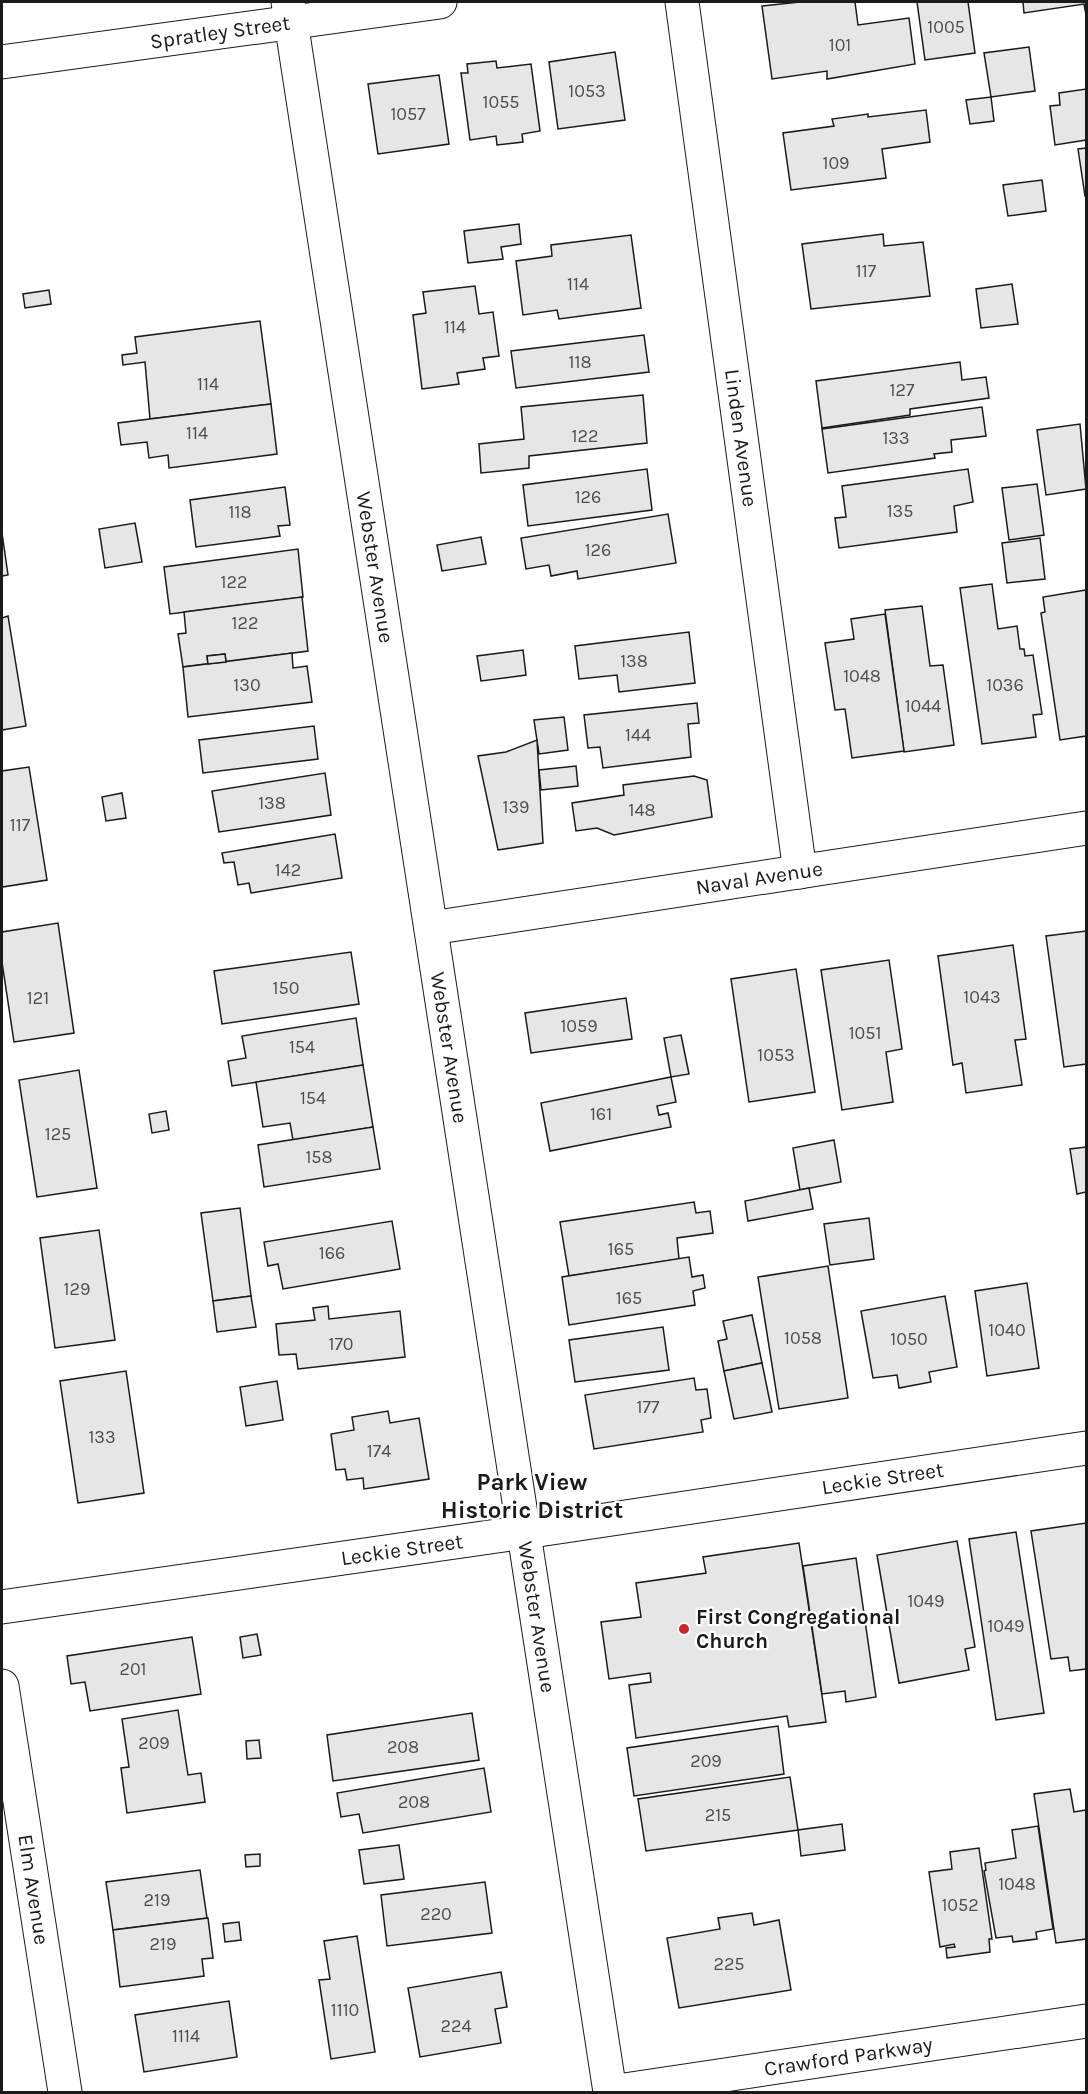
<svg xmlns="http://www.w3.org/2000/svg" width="1088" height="2094" font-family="Karla,sans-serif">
<rect width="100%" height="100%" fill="#fff"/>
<g fill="#e6e6e6" stroke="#1a1a1a" stroke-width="1.5">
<path d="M800,2H855L858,25L909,18L915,64L827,79V71L772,79L762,6Z"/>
<path d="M917,2H968L975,53L925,60Z"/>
<path d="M1023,2H1086V15L1084,4L1024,13Z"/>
<path d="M1029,47L1035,91L991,97L984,53Z"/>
<path d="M615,52L625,120L558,129L549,62Z"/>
<path d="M496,61L497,68L531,64L540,131L522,134L523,142L497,145L496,136L470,140L461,73H468L467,64Z"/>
<path d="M439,75L449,144L378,154L368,84Z"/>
<path d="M1086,89V140L1055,145L1050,106L1060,105L1059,93Z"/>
<path d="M991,97L994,121L970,124L966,100Z"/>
<path d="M926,110L930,142L882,149L886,178L791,190L783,133L834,126L832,119L868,114V117Z"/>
<path d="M1086,148V196H1085L1078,149Z"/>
<path d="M1042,180L1046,211L1008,216L1003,185Z"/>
<path d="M519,224L521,244L501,247L503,259L468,263L464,231Z"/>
<path d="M883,234L884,246L923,242L930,296L811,309L802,244Z"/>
<path d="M631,235L641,308L559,319L557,310L523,315L516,261L552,256L551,245Z"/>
<path d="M1012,284L1018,324L981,328L976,289Z"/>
<path d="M475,286L479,314L493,312L499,356L483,358L485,369L457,373L459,384L422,389L413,315L426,313L423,292Z"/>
<path d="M49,290L51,304L25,308L23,294Z"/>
<path d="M260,321L271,404L150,419L145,362L123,365L122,355L137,353L135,337Z"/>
<path d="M644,335L649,372L516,388L511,351Z"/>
<path d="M960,362L962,380L986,377L989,398L910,409V415L822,428L816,381Z"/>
<path d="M643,395L647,443L529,456V468L481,473L479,444L524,439L521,407Z"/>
<path d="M271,404L277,454L169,468L168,455L149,458L147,442L121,445L118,423Z"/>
<path d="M982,407L986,436L951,440L952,452L934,454L935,458L828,473L822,429Z"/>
<path d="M1080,424L1086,489L1046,495L1037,430Z"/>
<path d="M647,469L652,510L528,526L523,485Z"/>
<path d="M968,469L973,502L954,506L957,532L839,548L835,518L846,517L842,486Z"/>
<path d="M1037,484L1044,535L1009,540L1002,488Z"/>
<path d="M285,487L290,525L278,526L280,536L196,547L190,500Z"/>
<path d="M668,514L676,563L578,579L577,571L551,576L549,565L526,569L521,538Z"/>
<path d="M135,523L142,562L105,568L99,529Z"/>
<path d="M2,533L8,575L2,576Z"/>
<path d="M481,537L486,564L442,571L437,545Z"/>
<path d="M1040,538L1045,579L1007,583L1002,543Z"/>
<path d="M298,549L303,597L170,614L164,567Z"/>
<path d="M992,584L998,629L1017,626L1020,649H1024L1025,656L1033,655L1042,714L1033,715L1036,737L982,744L960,588Z"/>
<path d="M1086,590V736L1060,740L1041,613L1045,612L1043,597Z"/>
<path d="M302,597L308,651L226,662L225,654L207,656L208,664L183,667L178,634L186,633L184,612Z"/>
<path d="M922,606L930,666L943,665L954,745L904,752L885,610Z"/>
<path d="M885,614L904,751L852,758L845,709L835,710L825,643L854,639L851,619Z"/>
<path d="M8,616L26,726L2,730V618Z"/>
<path d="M689,632L695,683L619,692L617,675L579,679L575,646Z"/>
<path d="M523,650L526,675L481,681L477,656Z"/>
<path d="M292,653L293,668L307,666L312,702L188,717L183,667Z"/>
<path d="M225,654L226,662L208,664L207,656Z"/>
<path d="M697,703L699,723L688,724L691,757L603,768L600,747L588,748L584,715Z"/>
<path d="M564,717L568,750L539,754L534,720Z"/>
<path d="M314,726L318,759L203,773L199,740Z"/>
<path d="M537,740L543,843L498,850L478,756L506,752Z"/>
<path d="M576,766L578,786L541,790L539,770Z"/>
<path d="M29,767L47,880L2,887V771Z"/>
<path d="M325,773L331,815L219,832L212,791Z"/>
<path d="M694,776L707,780L712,817L614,835L597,828L576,831L572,803L624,795L623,785Z"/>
<path d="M122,793L126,818L106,821L102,797Z"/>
<path d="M335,834L342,878L251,893L249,883L238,885L234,862L224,863L222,853Z"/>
<path d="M58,923L74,1033L14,1042L2,962V932Z"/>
<path d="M1086,931V1064L1064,1067L1046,936Z"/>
<path d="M1013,945L1026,1039L1015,1040L1022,1085L966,1093L962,1063L953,1065L938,956Z"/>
<path d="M351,952L359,1004L222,1024L214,971Z"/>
<path d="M889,960L902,1049L886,1052L893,1102L842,1110L821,970Z"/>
<path d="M796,969L815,1092L749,1102L731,979Z"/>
<path d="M626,998L632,1039L531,1053L525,1013Z"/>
<path d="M356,1018L363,1065L232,1086L228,1061L246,1058L242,1036Z"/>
<path d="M681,1035L689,1074L671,1077L664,1038Z"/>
<path d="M363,1065L373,1127L293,1140L290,1123L263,1127L256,1082Z"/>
<path d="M79,1070L97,1188L37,1197L19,1080Z"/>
<path d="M671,1077L676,1102L657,1106L659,1115L668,1113L671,1127L550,1151L541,1103Z"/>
<path d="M166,1111L169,1130L152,1133L149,1114Z"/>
<path d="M373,1127L380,1169L264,1187L258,1145Z"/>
<path d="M834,1140L841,1182L800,1190L793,1148Z"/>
<path d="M1086,1147V1192L1077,1194L1070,1149Z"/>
<path d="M809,1188L813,1209L748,1221L745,1201Z"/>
<path d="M694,1202L696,1213L710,1211L713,1233L677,1238L679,1259L569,1276L560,1222Z"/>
<path d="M240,1208L251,1296L213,1301L201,1213Z"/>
<path d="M869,1218L874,1259L830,1265L824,1224Z"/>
<path d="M392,1221L400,1269L283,1289L278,1264L268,1266L264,1242Z"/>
<path d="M99,1230L115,1340L55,1348L40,1238Z"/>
<path d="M689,1257L692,1277L703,1275L705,1288L693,1291L695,1305L569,1325L562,1277Z"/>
<path d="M828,1266L848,1398L779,1409L758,1277Z"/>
<path d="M1027,1283L1039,1368L987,1376L975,1291Z"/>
<path d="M251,1296L256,1327L217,1332L213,1301Z"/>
<path d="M945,1296L957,1367L929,1372L931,1382L899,1388L897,1375L873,1378L861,1311Z"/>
<path d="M328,1306L329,1319L400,1311L405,1357L298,1369L296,1354L279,1355L276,1324L315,1320L313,1308Z"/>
<path d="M752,1315L762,1363L724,1371L718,1341L727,1339L723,1321Z"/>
<path d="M663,1327L669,1370L575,1382L569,1340Z"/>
<path d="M762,1363L772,1412L734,1419L724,1371Z"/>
<path d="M126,1371L144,1493L78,1503L60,1381Z"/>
<path d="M694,1378L696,1390L707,1389L711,1418L701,1420L703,1432L594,1449L585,1395Z"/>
<path d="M277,1381L283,1420L246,1426L240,1387Z"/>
<path d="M388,1411L390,1423L419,1418L429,1479L364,1489L363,1478L347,1480L345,1469L336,1470L331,1434L354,1430L352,1417Z"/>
<path d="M1086,1523V1669L1070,1671L1068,1657L1051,1659L1031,1531Z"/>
<path d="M1016,1532L1044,1713L996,1720L969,1539Z"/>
<path d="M957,1541L975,1647L965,1649L969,1670L899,1683L877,1555Z"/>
<path d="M799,1543L826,1722L789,1727L787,1716L636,1738L629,1685L651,1682L650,1673L609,1679L601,1622L641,1617L636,1583L706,1573L703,1557Z"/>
<path d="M856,1558L876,1697L846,1702L845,1691L822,1694L803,1566Z"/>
<path d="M257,1634L261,1655L243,1658L240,1637Z"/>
<path d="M192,1637L201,1694L90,1711L85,1682L71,1684L67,1656Z"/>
<path d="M178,1710L188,1775L201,1773L205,1802L127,1813L121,1768L129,1767L122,1719Z"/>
<path d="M472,1713L479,1760L333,1781L327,1735Z"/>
<path d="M778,1726L784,1774L634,1796L627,1748Z"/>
<path d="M259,1740L261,1758L247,1759L246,1741Z"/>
<path d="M484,1768L491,1812L363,1833L359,1814L341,1817L337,1793Z"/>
<path d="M790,1777L798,1830L646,1851L638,1799Z"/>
<path d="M1070,1789L1074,1812L1086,1810V1939L1056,1943L1034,1794Z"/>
<path d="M842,1824L845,1850L801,1856L798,1830Z"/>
<path d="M1038,1826L1053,1929L1036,1932L1037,1939L1013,1942L1012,1936L996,1938L984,1871L986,1870L985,1863L1016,1858L1012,1830Z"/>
<path d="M399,1845L404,1879L364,1884L359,1850Z"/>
<path d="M979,1848L992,1939H989L990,1952L947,1958L946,1948L955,1947L954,1944L940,1947L929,1872L952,1869L950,1852Z"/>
<path d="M260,1854V1866L246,1867L245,1855Z"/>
<path d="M200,1870L207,1918L113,1930L106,1882Z"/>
<path d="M485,1882L492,1933L387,1946L381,1895Z"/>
<path d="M752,1913L754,1925L779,1920L791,1990L679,2008L667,1938L720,1929L718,1918Z"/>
<path d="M208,1918L213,1958L202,1959L204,1976L120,1987L113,1930Z"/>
<path d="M239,1922L241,1940L225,1942L223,1924Z"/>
<path d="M357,1936L375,2052L331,2059L319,1980L330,1979L324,1941Z"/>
<path d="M501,1972L507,2007L495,2009L501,2043L420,2057L408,1988Z"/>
<path d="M229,2001L237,2057L144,2072L135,2015Z"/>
</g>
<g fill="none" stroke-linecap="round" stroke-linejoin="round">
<defs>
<g id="minor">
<path id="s1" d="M288,2L610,2092"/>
<path id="s2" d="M682,2L800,872"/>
<path id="s3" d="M2,62L440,2"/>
<path id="s4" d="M431,928L1086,828"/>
<path id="s5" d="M2,1607L525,1532L1086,1448"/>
<path id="s6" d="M2,1686L65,2092"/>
<path id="s7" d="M611,2092L1086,2021"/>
</g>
</defs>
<use href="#minor" stroke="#1a1a1a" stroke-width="35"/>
<use href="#minor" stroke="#fff" stroke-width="33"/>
</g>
<circle fill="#c62828" stroke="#fff" stroke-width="2" cx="684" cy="1629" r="6"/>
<g text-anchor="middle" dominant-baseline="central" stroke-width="4.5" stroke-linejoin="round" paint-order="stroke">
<g font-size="18" fill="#4d4d4d">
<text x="946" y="27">1005</text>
<text x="840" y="45">101</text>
<text x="587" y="91">1053</text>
<text x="501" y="102">1055</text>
<text x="408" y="114">1057</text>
<text x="836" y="163">109</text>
<text x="866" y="271">117</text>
<text x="578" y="284">114</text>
<text x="455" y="327">114</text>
<text x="580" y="362">118</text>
<text x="208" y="384">114</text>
<text x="902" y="390">127</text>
<text x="197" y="433">114</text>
<text x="585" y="436">122</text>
<text x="896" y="438">133</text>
<text x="588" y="497">126</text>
<text x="900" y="511">135</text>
<text x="240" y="512">118</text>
<text x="598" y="550">126</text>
<text x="234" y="582">122</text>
<text x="245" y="623">122</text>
<text x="634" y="661">138</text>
<text x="862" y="676">1048</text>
<text x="247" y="685">130</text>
<text x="1005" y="685">1036</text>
<text x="923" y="706">1044</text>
<text x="638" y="735">144</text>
<text x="272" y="803">138</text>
<text x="516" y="807">139</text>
<text x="642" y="810">148</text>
<text x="20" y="825">117</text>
<text x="288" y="870">142</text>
<text x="286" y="988">150</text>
<text x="982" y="997">1043</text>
<text x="38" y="998">121</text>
<text x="579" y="1026">1059</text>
<text x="865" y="1033">1051</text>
<text x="302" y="1047">154</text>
<text x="776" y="1055">1053</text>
<text x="313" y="1098">154</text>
<text x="601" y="1114">161</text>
<text x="58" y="1134">125</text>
<text x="319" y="1157">158</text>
<text x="621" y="1249">165</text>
<text x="332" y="1253">166</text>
<text x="77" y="1289">129</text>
<text x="629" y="1298">165</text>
<text x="1007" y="1330">1040</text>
<text x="803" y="1338">1058</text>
<text x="909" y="1339">1050</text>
<text x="341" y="1344">170</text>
<text x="648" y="1407">177</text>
<text x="102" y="1437">133</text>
<text x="379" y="1451">174</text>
<text x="926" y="1601">1049</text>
<text x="1006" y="1626">1049</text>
<text x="133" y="1669">201</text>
<text x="154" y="1743">209</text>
<text x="403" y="1747">208</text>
<text x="706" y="1761">209</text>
<text x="414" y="1802">208</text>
<text x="718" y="1815">215</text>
<text x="1017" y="1884">1048</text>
<text x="157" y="1900">219</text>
<text x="960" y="1905">1052</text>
<text x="436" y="1914">220</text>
<text x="163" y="1944">219</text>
<text x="729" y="1964">225</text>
<text x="345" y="2010">1110</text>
<text x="456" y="2026">224</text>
<text x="186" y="2036">1114</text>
</g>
<g font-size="21" fill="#1a1a1a" stroke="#fff">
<text stroke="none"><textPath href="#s3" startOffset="220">Spratley Street</textPath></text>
<text stroke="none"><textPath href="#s2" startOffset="440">Linden Avenue</textPath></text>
<text stroke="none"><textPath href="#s1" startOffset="572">Webster Avenue</textPath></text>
<text stroke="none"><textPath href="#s4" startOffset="332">Naval Avenue</textPath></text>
<text stroke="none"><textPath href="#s1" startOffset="1058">Webster Avenue</textPath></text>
<text stroke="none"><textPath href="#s5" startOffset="890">Leckie Street</textPath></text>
<text stroke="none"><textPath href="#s5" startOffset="404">Leckie Street</textPath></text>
<text stroke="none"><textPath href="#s1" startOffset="1634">Webster Avenue</textPath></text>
<text stroke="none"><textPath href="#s6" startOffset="206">Elm Avenue</textPath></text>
<text stroke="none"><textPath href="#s7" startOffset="240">Crawford Parkway</textPath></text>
</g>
<g font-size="21" font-weight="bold" fill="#1a1a1a" stroke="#fff" text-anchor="start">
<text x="696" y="1617">First Congregational<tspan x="696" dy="24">Church</tspan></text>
</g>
<g font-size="24" font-weight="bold" fill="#1a1a1a" stroke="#fff">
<text x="532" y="1482">Park View<tspan x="532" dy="28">Historic District</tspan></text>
</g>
</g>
<rect width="1088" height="2094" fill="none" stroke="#1a1a1a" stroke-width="6"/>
</svg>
